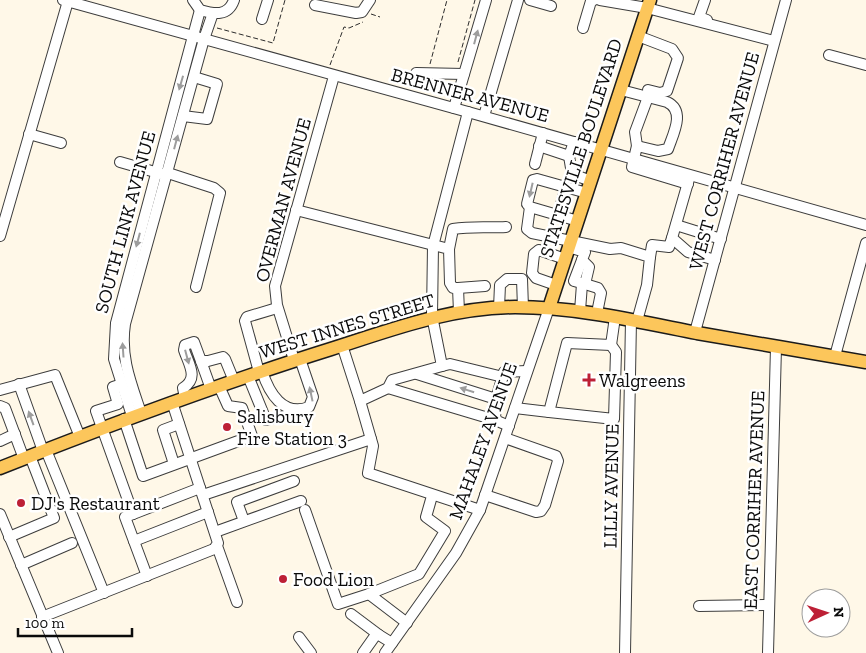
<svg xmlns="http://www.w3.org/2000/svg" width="866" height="653" font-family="'Zilla Slab',serif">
<rect width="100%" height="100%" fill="#fff8e8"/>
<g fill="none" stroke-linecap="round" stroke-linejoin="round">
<defs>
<g id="minor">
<path d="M63,0L468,112L866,225"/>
<path d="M193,0L200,10C214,14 228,17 234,0"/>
<path d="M530,0L551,6"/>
<path d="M600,0L647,8L774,41"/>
<path d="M705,0L699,17L707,20"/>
<path d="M315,5L356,13L362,12L370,0"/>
<path d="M262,19L268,0"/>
<path d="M583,28L591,1L594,0"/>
<path d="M638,36L672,49L678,58L667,91L660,93L648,90"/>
<path d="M829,55L866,65"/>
<path d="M416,73L464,74"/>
<path d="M621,90L667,102C686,111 673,134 668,149L658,151L637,146L632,167L688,184"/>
<path d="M454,108L486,0"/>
<path d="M183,116L207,119L217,84L194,77"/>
<path d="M484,116L518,0"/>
<path d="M29,134L61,143"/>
<path d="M574,142L569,156L572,174L591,181"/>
<path d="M539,146L569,156"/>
<path d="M637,146L635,132L648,97"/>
<path d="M120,162L162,174"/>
<path d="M535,164L543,133"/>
<path d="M168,173L214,188L220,193L196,287"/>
<path d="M689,179L672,238L688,252L715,260"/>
<path d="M530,207L527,229L532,233L610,249L621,248L650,257L647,285L637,321"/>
<path d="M296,210L449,249L450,283L453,288H458L459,312"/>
<path d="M558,215L566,187"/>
<path d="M578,221L530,207L527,204L533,180L537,179L587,193"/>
<path d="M676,225L721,239"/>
<path d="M0,236L68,1"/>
<path d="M568,247L585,252L582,260L589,267L585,284L598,288L601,293L597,313"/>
<path d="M449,249L453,229C472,226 488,228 506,227"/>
<path d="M650,257L652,245L669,247L672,238"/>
<path d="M582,260L574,281L585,284"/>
<path d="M556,285L536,278L532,273L534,254L539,250L565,259"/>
<path d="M458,288L485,286"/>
<path d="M499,308L500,285L507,279H522L523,308"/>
<path d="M580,311L582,284"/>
<path d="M695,332L786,0"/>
<path d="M342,345L360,401L388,388L392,380L442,366L432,316L433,246L468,112"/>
<path d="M835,356L866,243"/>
<path d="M294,360L277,305L275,286L334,76"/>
<path d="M201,361L211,389"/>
<path d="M442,366L450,364L503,377"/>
<path d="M262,371C269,393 283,417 309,407L313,397L300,359"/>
<path d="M259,372L245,321L247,317L277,308"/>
<path d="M417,374L496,399L495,420L509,426"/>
<path d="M248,376L266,420L290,415L295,410"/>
<path d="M19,384L43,451"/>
<path d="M122,384L113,387L118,404L96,411L133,514L200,488"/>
<path d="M388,388L495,420"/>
<path d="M0,390L55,375L80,437"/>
<path d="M185,398L183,388C199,378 189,365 184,350L185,345L194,342L201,361H208L223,357L225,359L234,381"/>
<path d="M496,399L504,372L527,371"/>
<path d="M360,401L373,446L368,473L480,510"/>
<path d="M0,406L5,408L24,459"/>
<path d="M515,408L549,412L567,343L611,345L615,317"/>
<path d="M549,412L614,419L616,352L611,345"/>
<path d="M141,413C131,383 120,357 125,324L204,39L213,13"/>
<path d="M132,416L114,359L116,323L200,10"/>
<path d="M124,419L143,476L252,436L242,408L228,406L219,386"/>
<path d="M0,441L15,434"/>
<path d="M46,450L104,593"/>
<path d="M174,464L163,430L179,424"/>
<path d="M203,495L371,439"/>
<path d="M485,495L536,512L541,511L545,505L558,461L556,456L505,438"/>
<path d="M305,510L338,604L369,594"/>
<path d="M0,514L58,653"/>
<path d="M133,514L125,517L147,576"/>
<path d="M244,521L237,502L294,481"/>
<path d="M215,532L301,501"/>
<path d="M9,537L54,518L30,456"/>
<path d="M134,541L208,512"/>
<path d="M217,546L237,602"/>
<path d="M21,565L72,543"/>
<path d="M699,606L769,605"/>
<path d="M351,614L379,635"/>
<path d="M42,617L214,549L218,543L172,402"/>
<path d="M407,623L369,594L419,574L445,531L426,517L432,496"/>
<path d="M299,637L311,653"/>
<path d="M363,653L375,636L379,635L392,643"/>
<path d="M385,653L456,553L480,510L549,308"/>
<path d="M625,653L631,320"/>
<path d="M768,653L776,347"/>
</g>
<g id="major">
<path d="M549,308L650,0"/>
<path d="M0,468C109,425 219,384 331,349C394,329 447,308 515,307C577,307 636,321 697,333C753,343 810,352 866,362"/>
</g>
</defs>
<use href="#minor" stroke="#3d3d3d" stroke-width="12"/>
<use href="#major" stroke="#1b1b1b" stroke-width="15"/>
<g stroke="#2c2c2c" stroke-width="1" stroke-dasharray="5 2.5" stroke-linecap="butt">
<path d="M371,14L380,17"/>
<path d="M217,28L273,43L285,0"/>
<path d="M458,62L475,0"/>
<path d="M430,64L447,0"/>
<path d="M330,65L344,27L349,28L363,22"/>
<path d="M424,87L425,83"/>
</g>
<use href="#minor" stroke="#fff" stroke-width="10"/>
<use href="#major" stroke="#fcc65b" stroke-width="12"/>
</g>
<defs><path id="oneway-solid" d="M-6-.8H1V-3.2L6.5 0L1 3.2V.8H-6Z" transform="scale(1.25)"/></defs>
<g fill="#9d9d9d">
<use href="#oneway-solid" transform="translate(476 37) rotate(-75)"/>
<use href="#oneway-solid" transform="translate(181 83) rotate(106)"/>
<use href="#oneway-solid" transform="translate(176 142) rotate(-75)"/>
<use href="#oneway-solid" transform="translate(531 190) rotate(103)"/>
<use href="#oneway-solid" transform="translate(138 240) rotate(105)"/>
<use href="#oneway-solid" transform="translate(123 350) rotate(-94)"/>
<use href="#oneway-solid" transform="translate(187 357) rotate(75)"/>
<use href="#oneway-solid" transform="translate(467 390) rotate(-162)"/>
<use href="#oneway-solid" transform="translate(311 394) rotate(-102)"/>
<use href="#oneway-solid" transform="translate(31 418) rotate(-110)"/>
</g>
<g fill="#bd2036" stroke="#fff" stroke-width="2">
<path d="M586.5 372.5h5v5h5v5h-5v5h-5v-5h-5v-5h5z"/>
<circle cx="227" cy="427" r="5"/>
<circle cx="21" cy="503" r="5"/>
<circle cx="283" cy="579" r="5"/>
</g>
<g text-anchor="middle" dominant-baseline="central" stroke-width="5" stroke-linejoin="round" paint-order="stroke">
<g font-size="19" fill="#0a0a0a" stroke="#fff">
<text transform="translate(470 95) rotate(15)">BRENNER AVENUE</text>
<text transform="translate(581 148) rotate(-72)">STATESVILLE BOULEVARD</text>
<text transform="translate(724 161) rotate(-75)">WEST CORRIHER AVENUE</text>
<text transform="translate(283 200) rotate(-75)">OVERMAN AVENUE</text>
<text transform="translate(125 222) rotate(-75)">SOUTH LINK AVENUE</text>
<text transform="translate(347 326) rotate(-17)">WEST INNES STREET</text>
<text transform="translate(483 441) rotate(-70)">MAHALEY AVENUE</text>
<text transform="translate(611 486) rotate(-89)">LILLY AVENUE</text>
<text transform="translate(754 500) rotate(-88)">EAST CORRIHER AVENUE</text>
</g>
<g font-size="19" fill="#0a0a0a" stroke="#fff" text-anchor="start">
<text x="599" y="380">Walgreens</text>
<text x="237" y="416">Salisbury<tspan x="237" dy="22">Fire Station 3</tspan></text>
<text x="31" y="503">DJ's Restaurant</text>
<text x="293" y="579">Food Lion</text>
</g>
</g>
<g transform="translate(826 613) rotate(87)"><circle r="24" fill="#ffffff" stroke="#9d9d9d"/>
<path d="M0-4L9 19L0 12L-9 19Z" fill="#bd2036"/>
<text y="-8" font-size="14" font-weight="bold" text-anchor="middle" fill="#0a0a0a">N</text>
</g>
<path d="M18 628v8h114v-8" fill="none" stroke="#0a0a0a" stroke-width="2.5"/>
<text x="25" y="628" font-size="15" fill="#0a0a0a" stroke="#ffffff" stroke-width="4" paint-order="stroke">100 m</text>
</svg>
